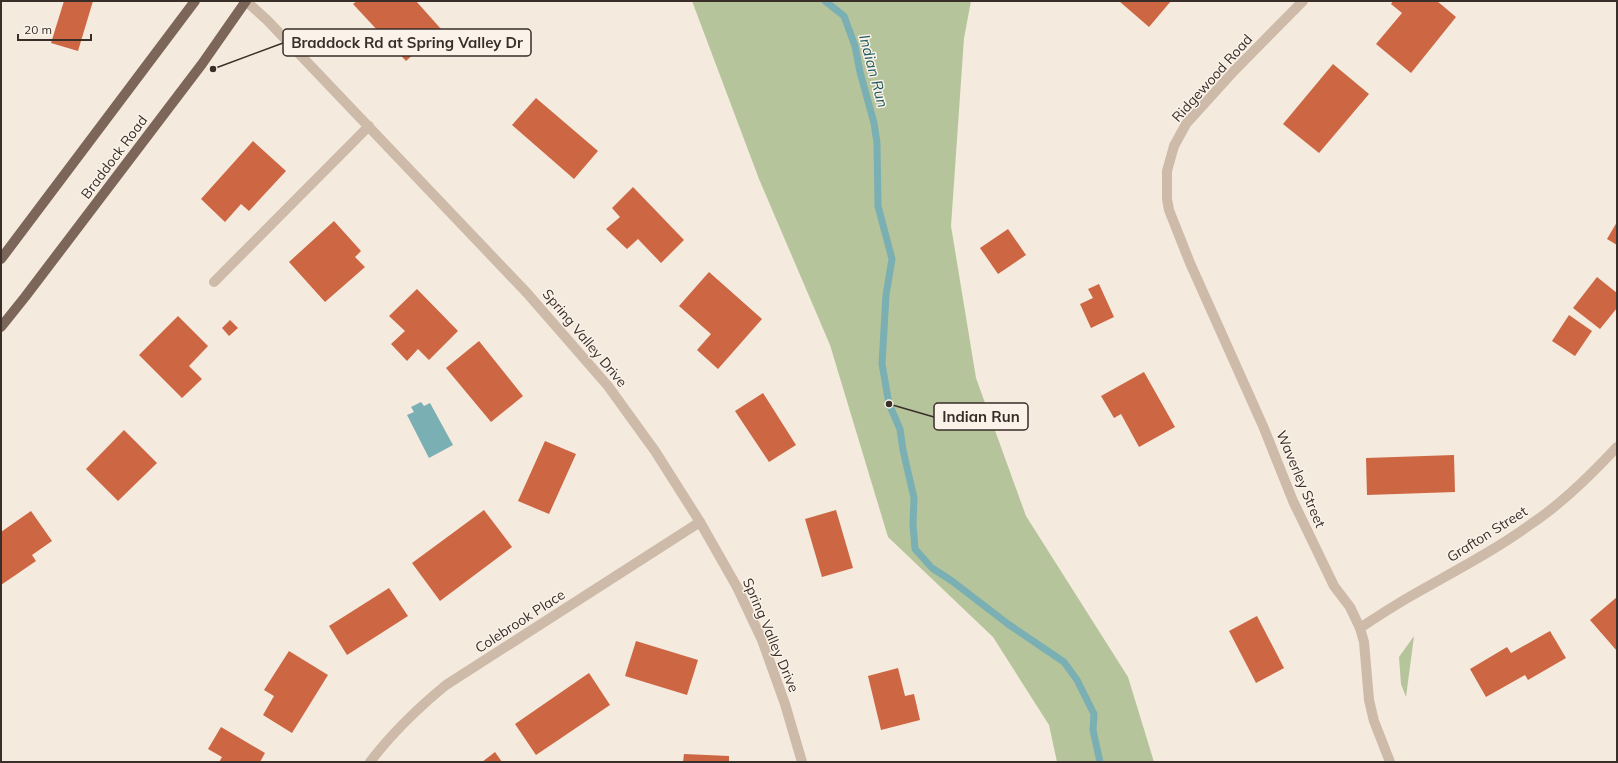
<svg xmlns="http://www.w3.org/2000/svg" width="1618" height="763" font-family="Mulish,sans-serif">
<rect width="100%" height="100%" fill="#f4eadd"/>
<g fill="#b6c49c">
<path d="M692,1H971L964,38L951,226L976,378L1026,516L1128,677L1154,762H1057L1049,725L993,637L888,537L830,345L759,179Z"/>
<path d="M1414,636L1406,697L1401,684L1399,657Z"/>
</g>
<path fill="#7aafb3" d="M421,402L424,406L430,403L453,445L429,458L407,415L414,412L411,407Z"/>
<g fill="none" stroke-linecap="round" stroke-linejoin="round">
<path stroke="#7aafb3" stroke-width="7" d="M825,1L844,16L855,46L860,72L874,123L877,143L878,206L892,259L886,295L882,364L889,404L900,429L903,450L914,498L913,524L915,549L932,568L952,581L1008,624L1064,662L1077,680L1094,714L1093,730L1100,762"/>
</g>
<g fill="#cd6642">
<path d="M64,1H93L78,51L51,43Z"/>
<path d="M357,1H416L441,29L406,61L353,4Z"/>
<path d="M1119,1H1171L1149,27Z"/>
<path d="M1393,1H1437L1456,17L1411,73L1376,44L1402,13L1391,4Z"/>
<path d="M1333,64L1369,94L1319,153L1283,124Z"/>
<path d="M536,98L598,151L574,179L512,125Z"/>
<path d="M253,141L286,171L249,211L241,204L225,222L201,199Z"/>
<path d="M633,187L684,240L661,263L638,239L627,249L606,229L620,217L612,208Z"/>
<path d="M334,221L361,251L355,257L365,267L325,302L289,262Z"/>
<path d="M1617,222V245L1607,239Z"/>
<path d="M1008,229L1026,255L998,274L980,248Z"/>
<path d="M709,272L762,319L718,369L697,350L711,334L679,306Z"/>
<path d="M1597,277L1617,293V308L1600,329L1573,308Z"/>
<path d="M1099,284L1114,317L1091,328L1080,304L1093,298L1088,289Z"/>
<path d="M417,289L458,331L429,360L418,349L407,361L391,344L405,331L389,316Z"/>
<path d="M1569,315L1592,331L1575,356L1552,341Z"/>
<path d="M178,316L208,346L189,366L202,379L182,398L139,355Z"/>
<path d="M230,320L238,328L229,336L222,328Z"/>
<path d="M479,341L523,396L491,422L446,368Z"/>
<path d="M1144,372L1175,427L1139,447L1121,414L1114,418L1101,396Z"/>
<path d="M763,393L796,445L769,462L735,411Z"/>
<path d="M124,430L157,463L118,501L86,469Z"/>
<path d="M545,441L576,454L549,514L518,501Z"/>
<path d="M1454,455L1455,492L1367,495L1366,458Z"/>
<path d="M484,510L512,547L440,601L412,563Z"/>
<path d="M836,510L853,568L822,577L805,519Z"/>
<path d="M31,511L52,541L32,555L36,561L1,585V532Z"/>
<path d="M389,588L408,616L347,655L329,626Z"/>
<path d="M1617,597V651L1590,620Z"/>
<path d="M1257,616L1284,668L1256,683L1229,631Z"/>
<path d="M1550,631L1566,658L1528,680L1525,675L1486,697L1470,669L1507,647L1511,653Z"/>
<path d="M636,641L698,660L687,695L625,676Z"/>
<path d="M289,651L328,675L292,733L263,715L274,696L264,690Z"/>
<path d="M898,668L905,696L914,694L920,720L881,730L868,676Z"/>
<path d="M589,673L610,705L536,755L515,724Z"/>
<path d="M221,727L265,753L260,762H219L222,757L208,749Z"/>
<path d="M495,752L502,762H482Z"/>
<path d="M684,754L729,756V762H683Z"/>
</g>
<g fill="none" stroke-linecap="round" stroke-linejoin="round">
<g stroke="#cdbaa8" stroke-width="10">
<path d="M246,1L267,20L527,293L608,386L655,451L700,522L737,587L762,640L785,704L802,762"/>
<path d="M1303,1L1234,71L1186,124L1174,146L1167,171V199L1169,210L1190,263L1263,426L1293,501L1334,586L1350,607L1360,628L1364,642L1369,700L1374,721L1390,762"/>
<path d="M214,282L369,126"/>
<path d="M1360,628C1375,618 1389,609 1404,600C1447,575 1491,553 1531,524C1563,503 1591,475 1617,447"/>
<path d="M370,762C392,733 418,708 446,685L700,522"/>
</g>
<g stroke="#7c6559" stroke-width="10">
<path d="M1,259L195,1"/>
<path d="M1,327L25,297L202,64L246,1"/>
</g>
</g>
<g text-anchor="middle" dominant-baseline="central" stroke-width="3" stroke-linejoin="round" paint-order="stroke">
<g font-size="14" fill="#392e28" stroke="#fbf3ea">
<text transform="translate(1212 78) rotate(-48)">Ridgewood Road</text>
<text transform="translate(114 157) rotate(-53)">Braddock Road</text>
<text transform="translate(585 338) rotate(50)">Spring Valley Drive</text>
<text transform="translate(1301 479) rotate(67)">Waverley Street</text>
<text transform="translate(1487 534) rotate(-32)">Grafton Street</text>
<text transform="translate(520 621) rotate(-33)">Colebrook Place</text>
<text transform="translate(771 635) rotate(67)">Spring Valley Drive</text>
</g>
<g font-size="15" font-style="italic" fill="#1b585e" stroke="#fbf3ea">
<text transform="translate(874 71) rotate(75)">Indian Run</text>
</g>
</g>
<path fill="none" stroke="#392e28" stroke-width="1.5" d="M213 69L283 43M889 404L934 417"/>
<g fill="#392e28" stroke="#fbf3ea" stroke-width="1.5">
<circle cx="213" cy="69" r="4"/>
<circle cx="889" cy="404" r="4"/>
</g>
<g fill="#fbf3ea" stroke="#392e28" stroke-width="1.5">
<rect x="283" y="29" width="248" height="27" rx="4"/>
<rect x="934" y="403" width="94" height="27" rx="4"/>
</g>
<g font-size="15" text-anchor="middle" font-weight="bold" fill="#392e28">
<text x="407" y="48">Braddock Rd at Spring Valley Dr</text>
<text x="981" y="422">Indian Run</text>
</g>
<rect width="1618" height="763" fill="none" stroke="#392e28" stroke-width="4"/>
<path d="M18 34v6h73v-6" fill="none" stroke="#392e28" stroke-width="2"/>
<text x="24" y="34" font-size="12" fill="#392e28" stroke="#fbf3ea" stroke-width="3" paint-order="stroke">20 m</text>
</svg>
